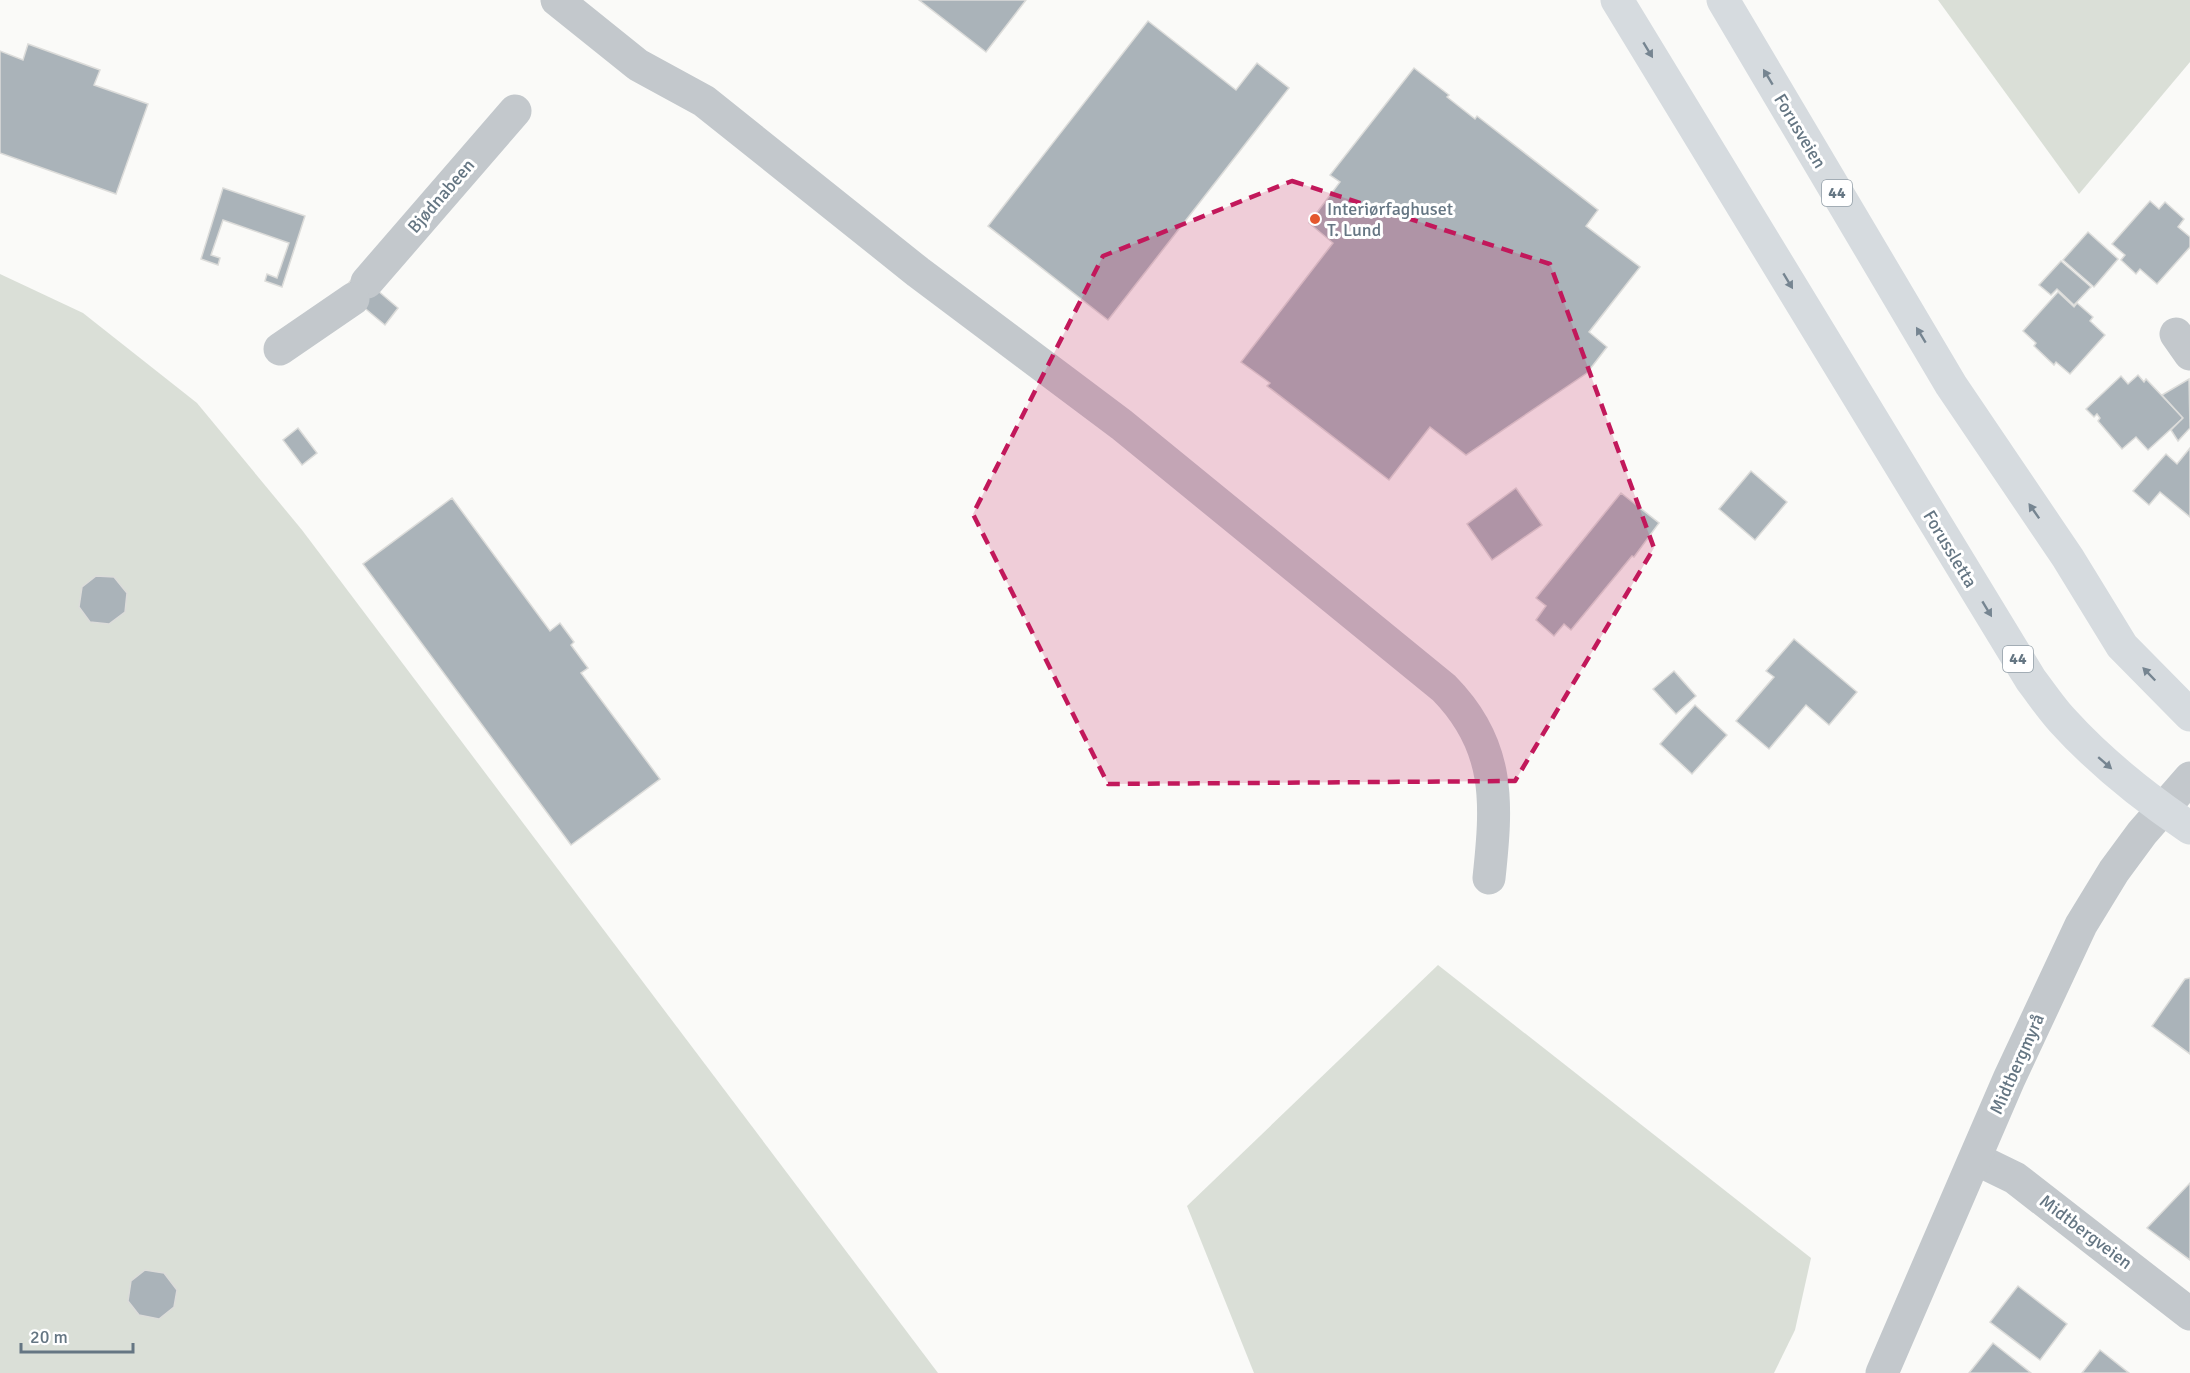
<svg xmlns="http://www.w3.org/2000/svg" width="2190" height="1373" font-family="Signika,sans-serif">
<rect width="100%" height="100%" fill="#fafaf8"/>
<g fill="#dadfd7">
<path d="M1938,0H2190V62L2079,194Z"/>
<path d="M0,274L83,313L197,403L302,530L938,1373H0Z"/>
<path d="M1438,965L1811,1258L1795,1330L1774,1373H1254L1187,1206Z"/>
</g>
<g fill="#aab3b9" stroke="#dcdcda" stroke-width="1.5">
<path d="M919,0H1026L986,52Z"/>
<path d="M1148,21L1236,90L1257,63L1289,88L1108,320L988,226Z"/>
<path d="M28,44L100,70L94,85L148,104L116,194L0,153V51L23,60Z"/>
<path d="M1414,68L1449,95L1447,97L1475,119L1477,116L1598,210L1586,226L1640,267L1589,332L1607,347L1587,373L1466,455L1430,427L1389,480L1267,386L1270,383L1241,362L1333,243L1309,223L1340,182L1330,175Z"/>
<path d="M223,188L305,216L282,287L265,281L267,274L277,278L289,243L223,220L211,255L220,258L218,265L201,259Z"/>
<path d="M2150,201L2159,209L2165,202L2184,219L2178,227L2190,237V247L2157,284L2140,269L2136,274L2121,260L2125,255L2112,244Z"/>
<path d="M2088,232L2118,259L2094,287L2063,260Z"/>
<path d="M2061,261L2091,287L2074,305L2057,289L2051,295L2039,285Z"/>
<path d="M357,273L398,308L385,325L343,290Z"/>
<path d="M2058,292L2074,307L2077,303L2093,317L2090,321L2105,335L2070,374L2056,362L2054,365L2034,346L2036,343L2023,331Z"/>
<path d="M2138,375L2144,382L2146,379L2183,418L2148,450L2136,437L2122,449L2098,421L2100,418L2097,414L2094,417L2086,409L2121,376L2128,384Z"/>
<path d="M2189,379L2190,428L2178,441L2171,430L2183,418L2162,395Z"/>
<path d="M298,428L317,453L302,465L283,440Z"/>
<path d="M2190,448V517L2160,492L2149,505L2133,491L2166,454L2177,464Z"/>
<path d="M1751,471L1787,502L1755,540L1719,509Z"/>
<path d="M1516,488L1542,525L1492,560L1467,524Z"/>
<path d="M1621,493L1659,523L1634,557L1632,556L1571,630L1564,624L1554,636L1536,620L1546,606L1536,598Z"/>
<path d="M452,498L550,631L560,623L574,642L571,645L588,668L581,673L660,779L571,845L363,564Z"/>
<path d="M96,576L114,577L127,593L125,612L109,624L90,622L79,607L82,587Z"/>
<path d="M1794,639L1857,692L1829,725L1806,705L1769,749L1736,721L1774,677L1766,671Z"/>
<path d="M1674,671L1696,696L1676,714L1653,689Z"/>
<path d="M1695,705L1727,735L1692,774L1660,744Z"/>
<path d="M2190,978V1054L2152,1026L2185,979Z"/>
<path d="M2190,1183V1260L2147,1228Z"/>
<path d="M145,1270L164,1273L177,1290L174,1307L159,1319L139,1315L128,1301L131,1281Z"/>
<path d="M2018,1286L2067,1324L2040,1360L1990,1322Z"/>
<path d="M1993,1343L2031,1373H1969Z"/>
<path d="M2100,1350L2129,1373H2082Z"/>
</g>
<g fill="none" stroke-linecap="round" stroke-linejoin="round">
<g stroke="#c3c8cc" stroke-width="33">
<path d="M557,0L638,65L704,101L918,272L1122,425L1444,688C1501,746 1497,803 1489,878"/>
<path d="M367,282L515,111"/>
<path d="M2176,334L2190,354"/>
<path d="M280,349L353,299"/>
<path d="M1976,1159L2015,1178L2190,1314"/>
<path d="M1882,1373L2009,1079L2081,925L2114,871L2142,833L2190,778"/>
</g>
<g stroke="#d6dbdf" stroke-width="33">
<path d="M1617,0L2031,680C2041,693 2051,708 2062,720C2100,762 2144,797 2190,828"/>
<path d="M1723,0L1951,385L2068,558L2122,646L2190,715"/>
</g>
</g>
<defs><path id="oneway-solid" d="M-6-.8H1V-3.2L6.5 0L1 3.2V.8H-6Z" transform="scale(1.5)"/></defs>
<g fill="#768591">
<use href="#oneway-solid" transform="translate(1648 50) rotate(59)"/>
<use href="#oneway-solid" transform="translate(1768 77) rotate(-121)"/>
<use href="#oneway-solid" transform="translate(1788 281) rotate(59)"/>
<use href="#oneway-solid" transform="translate(1921 335) rotate(-121)"/>
<use href="#oneway-solid" transform="translate(2034 511) rotate(-125)"/>
<use href="#oneway-solid" transform="translate(1987 609) rotate(59)"/>
<use href="#oneway-solid" transform="translate(2149 674) rotate(-134)"/>
<use href="#oneway-solid" transform="translate(2105 763) rotate(41)"/>
</g>
<path fill="#c2185b" fill-opacity="0.2" stroke="#c2185b" stroke-width="4.5" stroke-dasharray="12 8" stroke-linejoin="round" d="M1292,181L1550,264L1654,548L1515,781L1108,784L973,514L1103,256Z"/>
<circle fill="#e4572e" stroke="#fff" stroke-width="2" cx="1315" cy="219" r="6"/>
<g text-anchor="middle" dominant-baseline="central" stroke-width="6" stroke-linejoin="round" paint-order="stroke">
<g fill="#fff" stroke="#939fa8" stroke-width="1.5">
<rect x="1822" y="180" width="30" height="26" rx="4.5"/>
<rect x="2003" y="646" width="30" height="26" rx="4.5"/>
</g>
<g font-size="16" font-weight="bold" fill="#657683">
<text x="1837" y="193">44</text>
<text x="2018" y="659">44</text>
</g>
<g font-size="18" fill="#657683" stroke="#fff">
<text transform="translate(1800 131) rotate(59)">Forusveien</text>
<text transform="translate(441 196) rotate(-49)">Bjødnabeen</text>
<text transform="translate(1950 549) rotate(59)">Forussletta</text>
<text transform="translate(2017 1064) rotate(-66)">Midtbergmyrå</text>
<text transform="translate(2086 1232) rotate(37)">Midtbergveien</text>
</g>
<g font-size="18" fill="#657683" stroke="#fff" text-anchor="start">
<text x="1327" y="209">Interiørfaghuset<tspan x="1327" dy="21">T. Lund</tspan></text>
</g>
</g>
<path d="M21 1343v9h112v-9" fill="none" stroke="#657683" stroke-width="3"/>
<text x="30" y="1343" font-size="18" fill="#657683" stroke="#ffffff" stroke-width="4.5" paint-order="stroke">20 m</text>
</svg>
